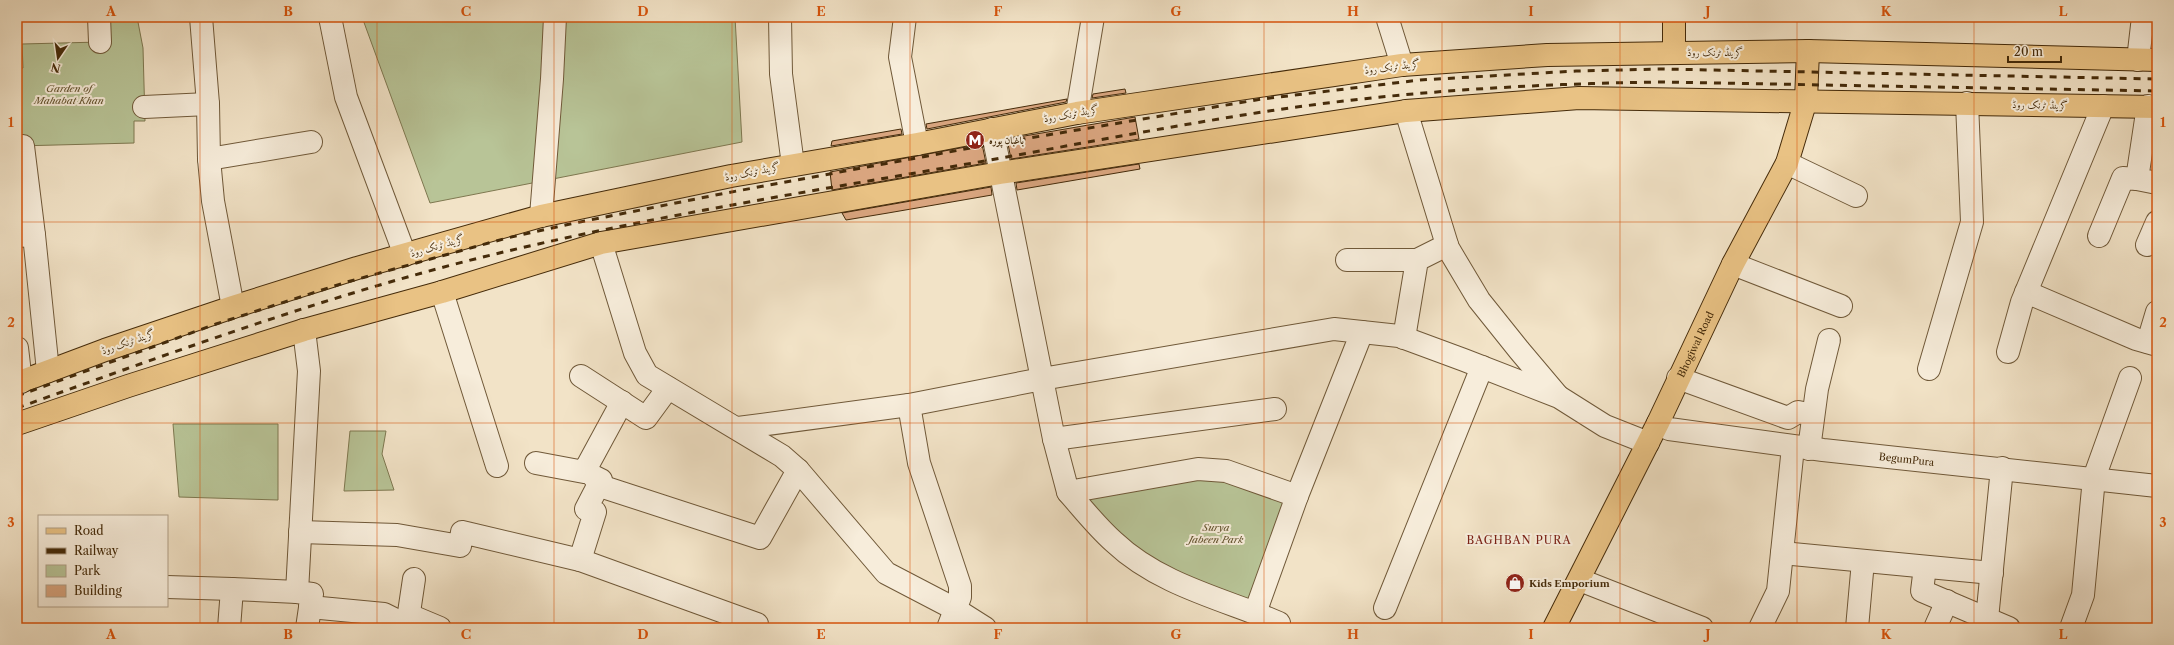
<svg xmlns="http://www.w3.org/2000/svg" width="2174" height="645" font-family="'Libre Caslon Text',Amiri,serif">
<rect width="100%" height="100%" fill="#f2e3c7"/>
<filter id="stains"><feTurbulence type="fractalNoise" baseFrequency=".005" numOctaves="4"/><feColorMatrix values="0 0 0 0 .2 0 0 0 0 .09 0 0 0 0 .02 0 0 0 .5 -.17"/></filter>
<radialGradient id="worn" r=".72"><stop offset=".6" stop-color="#630" stop-opacity="0"/><stop offset="1" stop-color="#630" stop-opacity=".3"/></radialGradient>
<g fill="#b8c497" stroke="#7e7850">
<path d="M100,17H137L143,48L145,121H134V143L17,146V68H23L22,44L100,42Z"/>
<path d="M362,17H735L742,142L430,203Z"/>
<path d="M173,424H278V500L179,497Z"/>
<path d="M350,431H386L382,454L394,490L344,491Z"/>
<path d="M1198,469L1297,496L1255,613L1176,584L1068,492Z"/>
</g>
<g fill="#d9a57f" stroke="#452b0a">
<path d="M1125,89L1126,93L1092,98L1093,94Z"/>
<path d="M1067,99L1066,102L927,129L926,124Z"/>
<path d="M1135,117L1139,139L1011,159L1007,139Z"/>
<path d="M901,129L902,134L831,146L832,141Z"/>
<path d="M982,144L986,163L832,190L830,172Z"/>
<path d="M1139,164L1140,169L1017,190L1016,183Z"/>
<path d="M991,187L992,195L888,213L846,220L842,213Z"/>
</g>
<g fill="none" stroke-linecap="round" stroke-linejoin="round">
<defs>
<g id="minor">
<path d="M99,17L100,42"/>
<path d="M201,17L208,104L209,159L213,201L233,307"/>
<path d="M330,17L346,97L405,255"/>
<path d="M780,17L781,74L793,165"/>
<path d="M905,17L900,57L917,144"/>
<path d="M1387,17L1402,65"/>
<path d="M2138,60L2143,17"/>
<path d="M2148,106L2137,179L2157,183"/>
<path d="M144,107L208,104"/>
<path d="M1406,111L1448,248L1479,300L1519,350L1557,395"/>
<path d="M1077,113L1093,17"/>
<path d="M992,129L1042,379L1334,329L1399,336L1464,360L1559,397L1605,426L1648,443"/>
<path d="M17,146H23L34,235L17,236"/>
<path d="M209,159L311,142"/>
<path d="M1787,163L1856,196"/>
<path d="M541,216L552,79L555,17"/>
<path d="M34,235L48,371"/>
<path d="M2099,236L2123,178L2137,179"/>
<path d="M601,243L635,353L647,375L782,456L798,470L886,573L955,609L985,628"/>
<path d="M2147,245L2157,222"/>
<path d="M1347,260H1417"/>
<path d="M1733,264L1841,306"/>
<path d="M442,292L497,466"/>
<path d="M2026,292L2136,339L2157,345"/>
<path d="M304,330L309,371L297,592L312,594L307,628"/>
<path d="M1404,338L1417,260L1447,245"/>
<path d="M2148,342L2157,312"/>
<path d="M17,348L21,382"/>
<path d="M2008,352L2022,302L2103,106"/>
<path d="M1929,369L1972,222L1967,103"/>
<path d="M581,376L646,418L668,388"/>
<path d="M1678,378L1788,418L1798,412L1813,415"/>
<path d="M909,405L919,463L960,586V597L948,628"/>
<path id="s1" d="M1658,423L1669,429L1823,450L2157,486"/>
<path d="M738,428L909,405L1042,379L1054,439L1068,492L1198,469L1226,471L1297,496"/>
<path d="M1054,439L1275,409"/>
<path d="M1809,449L1817,389L1829,340"/>
<path d="M536,463L584,472L622,402"/>
<path d="M597,485L760,538L798,470"/>
<path d="M1068,492C1083,509 1097,527 1114,542C1153,579 1207,595 1255,613L1297,496L1362,332"/>
<path d="M300,532L397,535L460,546L462,532L580,560L757,624L756,628"/>
<path d="M1782,553L1992,573"/>
<path d="M580,560L595,512L586,509L601,480L593,476"/>
<path d="M1925,567L1922,591L2009,628"/>
<path d="M1580,580L1702,628"/>
<path d="M167,587L232,589"/>
<path d="M310,607L384,614L412,628"/>
<path d="M1385,608L1482,367"/>
<path d="M1255,613L1279,623L1276,628"/>
<path d="M409,615L440,628"/>
<path d="M1987,619L2002,468"/>
<path d="M407,626L414,579"/>
<path d="M229,628L232,589L297,592"/>
<path d="M1760,628L1778,591L1793,447"/>
<path d="M1857,628L1863,561"/>
<path d="M1935,628L1947,601"/>
<path d="M2071,628L2083,595L2094,478L2130,378"/>
</g>
<g id="major">
<path d="M1674,52V17"/>
<path d="M17,383L105,350L233,307L357,268L541,216L731,176L917,144L1077,113L1402,65L1547,55L1808,51L2157,60"/>
<path d="M17,424L128,386L304,330L442,292L601,243L1000,173L1406,111L1579,98L2157,107"/>
<path id="s2" d="M1554,628L1658,423L1733,264L1787,163L1806,100L1808,51"/>
</g>
</defs>
<use href="#minor" stroke="#705939" stroke-width="24"/>
<use href="#major" stroke="#452b0a" stroke-width="24"/>
<use href="#minor" stroke="#f7eddb" stroke-width="22"/>
<use href="#major" stroke="#e9c284" stroke-width="22"/>
<g stroke="#452b0a" stroke-width="3" stroke-dasharray="7 7" stroke-linecap="butt">
<path d="M17,396L216,324L347,282L507,238L570,224L726,193L976,147L1262,99L1420,80L1576,71L1663,69L2157,79"/>
<path d="M17,408C171,353 325,296 483,257C650,216 820,190 990,160C1078,144 1167,127 1256,113C1390,92 1525,84 1660,82L2157,91"/>
</g>
</g>
<path fill="none" stroke="#d8540c" stroke-width="1" stroke-opacity="0.55" d="M200,17V628M377,17V628M554,17V628M732,17V628M910,17V628M1087,17V628M1264,17V628M1442,17V628M1620,17V628M1797,17V628M1974,17V628M17,222H2157M17,423H2157"/>
<defs>
<symbol id="metro-disc" viewBox="-11 -11 22 22"><circle r="9.5" fill="#8f2418" stroke="#f7eddb"/><path d="M-5.5 5V-5H-3L0 0L3-5H5.5V5H3V-.5L0 4L-3-.5V5Z" fill="#fff"/></symbol>
<symbol id="shop-disc" viewBox="-11 -11 22 22"><circle r="9.5" fill="#8f2418" stroke="#f7eddb"/><path d="M-5-2.5h2.3a2.7 3.5 0 0 1 5.4 0H5L5.5 6h-11ZM-1.5-2.5h3a1.5 2.3 0 0 0-3 0Z" fill="#fff"/></symbol>
</defs>
<g fill-rule="evenodd">
<use href="#metro-disc" x="964" y="129" width="22" height="22"/>
<use href="#shop-disc" x="1504" y="572" width="22" height="22"/>
</g>
<g text-anchor="middle" dominant-baseline="central" stroke-width="4" stroke-linejoin="round" paint-order="stroke">
<g font-size="10" fill="#452b0a" stroke="#f7eddb">
<text x="1715" y="52">گرینڈ ٹرنک روڈ</text>
<text transform="translate(1392 67) rotate(-7)">گرینڈ ٹرنک روڈ</text>
<text transform="translate(2040 105) rotate(1)">گرینڈ ٹرنک روڈ</text>
<text transform="translate(1071 114) rotate(-10)">گرینڈ ٹرنک روڈ</text>
<text transform="translate(752 172) rotate(-11)">گرینڈ ٹرنک روڈ</text>
<text transform="translate(437 246) rotate(-16)">گرینڈ ٹرنک روڈ</text>
<text transform="translate(128 342) rotate(-19)">گرینڈ ٹرنک روڈ</text>
<text stroke="none"><textPath href="#s2" startOffset="317">Bhogiwal Road</textPath></text>
<text stroke="none"><textPath href="#s1" startOffset="252">BegumPura</textPath></text>
</g>
<g font-size="10" font-style="italic" fill="#62512d" stroke="#f7eddb">
<text x="69" y="88">Garden of<tspan x="69" dy="12">Mahabat Khan</tspan></text>
<text x="1216" y="527">Surya<tspan x="1216" dy="12">Jabeen Park</tspan></text>
</g>
<g font-size="10" font-weight="bold" fill="#452b0a" stroke="#f7eddb" text-anchor="start">
<text x="989" y="140">باغبان پورہ</text>
<text x="1529" y="583">Kids Emporium</text>
</g>
<g font-size="11" letter-spacing="1" fill="#7a1f14" stroke="#f7eddb">
<text x="1519" y="540">BAGHBAN PURA</text>
</g>
</g>
<rect width="2174" height="645" fill="none" stroke="#f2e3c7" stroke-width="44"/>
<rect x="38" y="515" width="130" height="92" fill="#f7eddb" stroke="#b09f87"/>
<rect x="46" y="528" width="20" height="6" fill="#e9c284" stroke="#b09f87"/>
<text x="74" y="535" font-size="12" fill="#452b0a">Road</text>
<rect x="46" y="548" width="20" height="6" fill="#452b0a" stroke="#b09f87"/>
<text x="74" y="555" font-size="12" fill="#452b0a">Railway</text>
<rect x="46" y="565" width="20" height="12" fill="#b8c497" stroke="#b09f87"/>
<text x="74" y="575" font-size="12" fill="#452b0a">Park</text>
<rect x="46" y="585" width="20" height="12" fill="#d9a57f" stroke="#b09f87"/>
<text x="74" y="595" font-size="12" fill="#452b0a">Building</text>
<g transform="translate(58 58) rotate(193)" stroke="#f7eddb" stroke-width="3" paint-order="stroke">
<path d="M0-3L7 15L0 10L-7 15Z" fill="#452b0a"/>
<text y="-6" font-size="11" font-weight="bold" text-anchor="middle" fill="#452b0a">N</text>
</g>
<path d="M2008 56v6h53v-6" fill="none" stroke="#452b0a" stroke-width="2"/>
<text x="2014" y="56" font-size="12" fill="#452b0a" stroke="#f7eddb" stroke-width="3" paint-order="stroke">20 m</text>
<rect x="22" y="22" width="2130" height="601" fill="none" stroke="#d8540c" stroke-width="1.5"/>
<g font-size="13" text-anchor="middle" font-weight="bold" fill="#d8540c">
<text x="111" y="16">A</text>
<text x="288" y="16">B</text>
<text x="466" y="16">C</text>
<text x="643" y="16">D</text>
<text x="821" y="16">E</text>
<text x="998" y="16">F</text>
<text x="1176" y="16">G</text>
<text x="1353" y="16">H</text>
<text x="1531" y="16">I</text>
<text x="1708" y="16">J</text>
<text x="1886" y="16">K</text>
<text x="2063" y="16">L</text>
<text x="11" y="127">1</text>
<text x="2163" y="127">1</text>
<text x="11" y="327">2</text>
<text x="2163" y="327">2</text>
<text x="11" y="527">3</text>
<text x="2163" y="527">3</text>
<text x="111" y="639">A</text>
<text x="288" y="639">B</text>
<text x="466" y="639">C</text>
<text x="643" y="639">D</text>
<text x="821" y="639">E</text>
<text x="998" y="639">F</text>
<text x="1176" y="639">G</text>
<text x="1353" y="639">H</text>
<text x="1531" y="639">I</text>
<text x="1708" y="639">J</text>
<text x="1886" y="639">K</text>
<text x="2063" y="639">L</text>
</g>
<rect width="100%" height="100%" filter="url(#stains)"/>
<rect width="100%" height="100%" fill="url(#worn)"/>
</svg>
